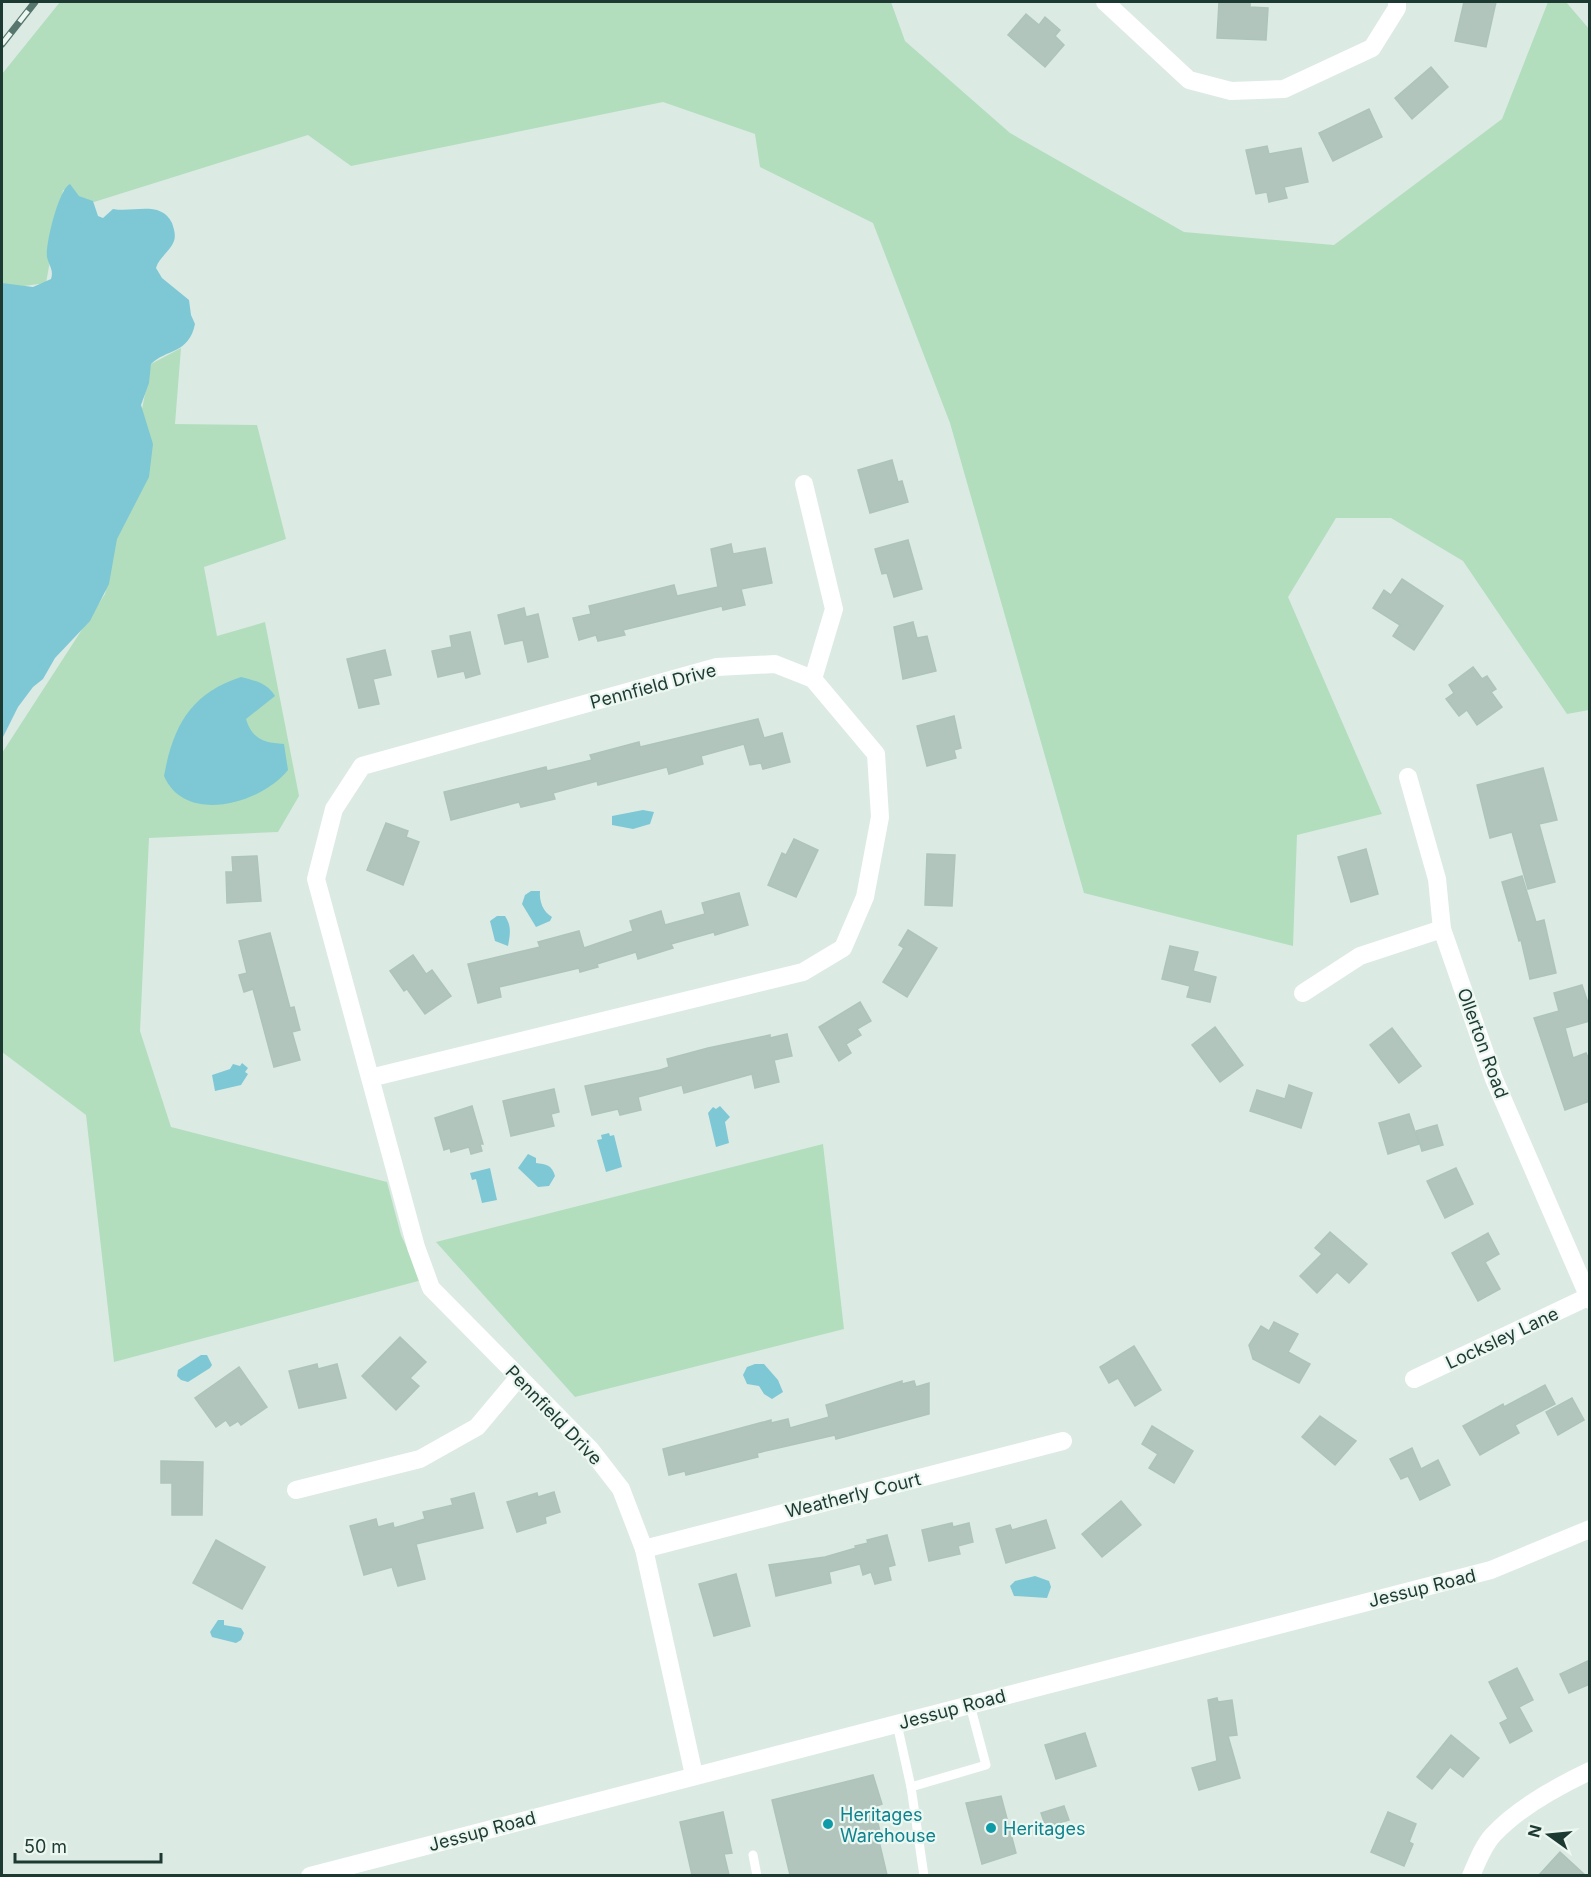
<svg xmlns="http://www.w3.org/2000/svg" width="1591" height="1877" font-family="Inter,sans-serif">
<rect width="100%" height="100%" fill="#dceae4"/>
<g fill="#b2debe">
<path d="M60,2H891L905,41L1010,133L1184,232L1334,245L1502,119L1548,2H1566L1590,30L1589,710L1567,714L1463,561L1391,518H1336L1288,597L1382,814L1297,835L1293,946L1084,893L950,423L873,223L760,167L755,134L663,102L351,166L308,135L94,202L63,190L46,283L2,289V74Z"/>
<path d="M181,348L175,424L257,425L286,539L204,567L217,636L265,622L299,796L278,832L149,838L140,1031L171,1127L387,1182L401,1235L422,1280L114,1362L86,1115L2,1052V753L105,594L151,364Z"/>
<path d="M823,1144L844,1329L575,1397L436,1242Z"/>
</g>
<g fill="#7ec8d5">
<path d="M70,184L79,196L93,201L98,216L103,218L113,209C133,213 161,200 172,223C174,229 176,235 174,241C170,252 159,257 156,268L162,278L189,300L191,315L195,324C189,354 166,349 151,364L149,383L141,405L153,444L149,477L117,539L109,584L90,621L55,658L43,679L33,687L18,707L2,739V283L33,287L51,279C54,270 49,266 47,257C45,245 59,188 70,184Z"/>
<path d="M241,677C256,681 267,683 275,696L246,719C252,739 264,743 284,744L288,770C261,804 185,825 164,776C173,726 191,693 241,677Z"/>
<path d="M643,810L654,812L650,824L633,829L612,825V816Z"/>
<path d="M531,891H540C539,901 543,912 552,917L550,921L536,927L522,904L525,895Z"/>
<path d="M497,916H505C512,926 510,935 508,946L495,941L490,921Z"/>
<path d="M242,1063L248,1068L245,1072L248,1074L241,1085L215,1091L212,1075L230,1069L233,1064L240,1066Z"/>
<path d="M720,1106L730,1117L725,1122L729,1143L716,1147L708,1113L713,1107L716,1109Z"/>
<path d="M609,1133L610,1136L614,1135L622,1167L606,1172L597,1140L602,1139L601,1135Z"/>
<path d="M528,1154L536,1158V1163C546,1164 552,1165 555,1176L549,1186L538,1187L518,1168Z"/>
<path d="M490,1168L497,1200L482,1203L476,1179L472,1180L470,1173Z"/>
<path d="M201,1355H207L212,1365L210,1368L188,1382L181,1380L177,1376L178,1370Z"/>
<path d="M755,1364H764L778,1380L783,1392L772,1399L764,1394L759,1386L747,1384L743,1375L747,1367Z"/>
<path d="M1035,1576L1049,1581L1051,1587L1047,1598L1014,1596L1010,1586L1015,1581Z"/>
<path d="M218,1620H224V1625L241,1628L244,1633L241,1640L236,1643L212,1637L210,1632Z"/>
</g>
<g fill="#b1c5bd" stroke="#aec4bb" stroke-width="1.5">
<path d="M1219,2H1250V7L1268,8L1266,40L1217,38Z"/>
<path d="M1464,2H1496L1486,47L1455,41Z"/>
<path d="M1026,14L1039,25L1045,17L1060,30L1055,36L1064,45L1045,67L1008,35Z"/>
<path d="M1431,67L1448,87L1412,119L1395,98Z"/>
<path d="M1369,109L1382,137L1333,161L1319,133Z"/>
<path d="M1267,146L1269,154L1301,148L1308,182L1284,187L1287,198L1269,202L1267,192L1256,194L1246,150Z"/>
<path d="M892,460L898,482L902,481L908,502L870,513L858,470Z"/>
<path d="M908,540L922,589L894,597L887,573L882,574L875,549Z"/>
<path d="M731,544L733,554L765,548L772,583L741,589L745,605L723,610L722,606L623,630L625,635L598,641L596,635L579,640L573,618L591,614L589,606L674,585L677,596L718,587L711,549Z"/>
<path d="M1402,579L1443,606L1414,650L1393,636L1400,625L1373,608L1384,590L1391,595Z"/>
<path d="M524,608L526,617L538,614L548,657L528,662L523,640L505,644L498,615Z"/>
<path d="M913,622L917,638L927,636L936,671L903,679L894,627Z"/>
<path d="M470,632L480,674L466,678L464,671L438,677L432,651L452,647L450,636Z"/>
<path d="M385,650L391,675L373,679L379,704L359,708L347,659Z"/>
<path d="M1473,667L1482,679L1487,676L1496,689L1491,692L1502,707L1477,725L1467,710L1459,716L1446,699L1454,693L1449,685Z"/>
<path d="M954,716L961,748L954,750L956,758L927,766L917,726Z"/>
<path d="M758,719L764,738L782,733L790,762L763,769L761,763L750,765L744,744L701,756L703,764L669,774L667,767L598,785L597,781L553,793L555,799L521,807L519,802L451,820L444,792L546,767L547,771L592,760L590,755L639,742L640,747Z"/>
<path d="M1543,768L1557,820L1539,824L1555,882L1528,889L1512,832L1490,838L1477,785Z"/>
<path d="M386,823L408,831L406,837L419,842L403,885L367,870Z"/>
<path d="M794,839L818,850L796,897L768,885L782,853L786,855Z"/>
<path d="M1366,849L1378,894L1351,902L1338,857Z"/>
<path d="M927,854L955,855L952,906L925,905Z"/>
<path d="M257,856L261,901L227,903L226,872H233L232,857Z"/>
<path d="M1522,876L1536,922L1544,920L1556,973L1530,979L1521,940L1519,941L1502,882Z"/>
<path d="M739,893L748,925L715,935L714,932L671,944L673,948L638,959L636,952L597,964L598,967L580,972L579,968L499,987L501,997L478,1003L468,964L540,947L538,942L579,931L584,948L633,931L630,921L661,911L665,925L705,914L702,903Z"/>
<path d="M908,930L937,948L907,997L883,982L904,948L899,945Z"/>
<path d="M270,933L290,1008L294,1007L300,1030L292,1032L300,1060L274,1067L253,989L244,992L239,975L247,973L239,941Z"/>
<path d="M1170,946L1198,952L1193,971L1216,977L1210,1002L1187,997L1190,986L1162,979Z"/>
<path d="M413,955L426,974L432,970L451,996L425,1014L407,989L404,991L390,971Z"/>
<path d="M1582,985L1590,1009V1021L1565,1028L1573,1058L1586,1053L1590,1062V1101L1565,1110L1534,1018L1559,1011L1554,993Z"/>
<path d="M860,1002L871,1021L857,1029L861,1035L846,1044L851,1053L839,1061L819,1027Z"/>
<path d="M1215,1027L1243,1065L1220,1082L1192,1045Z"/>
<path d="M1392,1028L1421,1066L1399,1083L1370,1045Z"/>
<path d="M787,1034L792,1056L774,1060L779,1082L755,1088L752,1074L684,1093L682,1085L638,1097L641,1110L620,1115L618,1109L592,1115L585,1086L660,1070L669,1067L667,1059L708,1048L770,1035V1038Z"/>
<path d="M1289,1085L1312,1093L1301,1128L1250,1111L1257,1090L1285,1099Z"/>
<path d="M554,1089L559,1112L551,1114L554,1126L511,1136L503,1101Z"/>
<path d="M472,1106L483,1144H480L482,1151L471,1154L469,1147L451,1152L450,1148L444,1150L435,1118Z"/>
<path d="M1409,1114L1419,1144L1388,1154L1379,1123Z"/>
<path d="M1437,1125L1443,1145L1422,1151L1416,1131Z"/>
<path d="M1456,1168L1473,1204L1445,1218L1427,1181Z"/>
<path d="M1330,1232L1367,1264L1349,1283L1337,1272L1317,1293L1300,1276L1322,1254L1315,1248Z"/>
<path d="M1488,1233L1499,1254L1485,1262L1500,1289L1478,1301L1452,1253Z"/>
<path d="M1274,1322L1298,1334L1288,1352L1310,1364L1299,1383L1253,1359L1249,1345L1261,1326L1269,1331Z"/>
<path d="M400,1337L426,1362L410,1378L419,1386L396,1410L362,1376Z"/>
<path d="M1134,1346L1161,1390L1135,1406L1118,1378L1109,1383L1100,1367Z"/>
<path d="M317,1364L318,1369L337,1364L346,1398L299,1408L289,1371Z"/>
<path d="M239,1367L267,1407L241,1425L238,1421L230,1426L226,1420L216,1427L195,1398Z"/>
<path d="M902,1381V1384L914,1381L916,1387L929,1383V1414L836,1439L835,1435L757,1453L758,1457L686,1475L685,1471L669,1475L663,1449L771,1420V1423L788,1419L790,1428L829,1417L826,1405Z"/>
<path d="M1545,1385L1555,1404L1515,1425L1519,1433L1480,1455L1463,1426L1503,1404L1504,1407Z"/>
<path d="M1572,1398L1584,1420L1558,1435L1546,1412Z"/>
<path d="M1320,1416L1356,1441L1335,1465L1302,1437Z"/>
<path d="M1152,1426L1193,1451L1174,1483L1149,1468L1158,1454L1142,1444Z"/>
<path d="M1412,1448L1421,1469L1438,1460L1450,1485L1420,1500L1408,1476L1401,1479L1390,1459Z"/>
<path d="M161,1461L203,1462L202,1515H172V1483H161Z"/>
<path d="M554,1492L560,1512L545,1517L546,1523L517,1532L507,1502L537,1493L538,1497Z"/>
<path d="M474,1493L483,1528L416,1544L425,1579L398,1586L392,1567L364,1575L350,1526L376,1519L378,1527L393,1523L394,1528L425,1519L423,1512L453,1505L451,1499Z"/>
<path d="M1121,1501L1141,1525L1102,1557L1082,1534Z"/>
<path d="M1046,1520L1055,1548L1006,1563L996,1529L1010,1525L1012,1530Z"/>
<path d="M952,1523L953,1527L969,1523L973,1542L958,1546L960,1554L929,1561L922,1530Z"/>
<path d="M887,1535L895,1565L888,1567L891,1580L875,1584L871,1572L863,1575L860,1564L829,1572L831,1583L776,1596L769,1565L825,1557L856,1548L855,1546L868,1543L867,1540Z"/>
<path d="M216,1540L265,1567L242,1609L193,1583Z"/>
<path d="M736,1574L750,1626L714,1636L699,1584Z"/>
<path d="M1590,1660V1684L1569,1693L1560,1674Z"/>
<path d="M1517,1668L1533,1700L1519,1707L1532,1731L1510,1743L1500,1723L1508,1719L1489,1682Z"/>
<path d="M1217,1698L1218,1702L1232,1700L1237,1735L1228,1736L1240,1778L1199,1790L1192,1768L1217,1761L1208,1700Z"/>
<path d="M1085,1733L1096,1766L1056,1779L1045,1745Z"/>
<path d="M1451,1735L1479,1758L1463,1777L1450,1767L1432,1789L1417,1777Z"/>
<path d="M873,1775L882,1804L874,1807L882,1840L879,1841L887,1875H790L772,1800Z"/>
<path d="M1001,1796L1016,1853L982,1864L966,1803Z"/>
<path d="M1064,1806L1069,1820L1046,1827L1041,1813Z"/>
<path d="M723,1812L732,1853L724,1854L729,1875H692L680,1822Z"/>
<path d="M1388,1812L1416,1824L1409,1842L1413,1844L1404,1866L1371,1852Z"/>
<path d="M1560,1852L1585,1875H1539Z"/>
</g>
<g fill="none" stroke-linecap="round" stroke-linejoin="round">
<g stroke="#fff" stroke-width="9">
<path d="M897,1724L911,1787"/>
<path d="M753,1855L757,1876"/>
<path d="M924,1876L911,1787L986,1765L970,1705"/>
</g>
<g stroke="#fff" stroke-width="18">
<path d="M1105,2L1189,80L1231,91L1284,89L1372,48L1397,8V2"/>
<path d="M804,484L834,609L813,679"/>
<path d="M1408,777L1437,879L1442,929L1494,1079L1590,1300"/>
<path d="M1303,993L1360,956L1442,929"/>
<path d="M370,1078L803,972L843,948L865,897L880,817L876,754L813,679L775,664L717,667L362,766L334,809L316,879L416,1247L431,1288L590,1449L621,1489L644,1549L694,1775"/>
<path d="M1414,1379L1590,1296"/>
<path d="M296,1490L420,1459L477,1427L519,1377"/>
<path d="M644,1549L1063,1441"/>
<path d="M1471,1876C1477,1862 1483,1846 1493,1835C1518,1808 1556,1787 1590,1771"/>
</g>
<path stroke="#fff" stroke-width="18" d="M310,1876L1491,1570L1590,1529"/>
<defs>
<path id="rail" d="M2,44L35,2"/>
</defs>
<use href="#rail" stroke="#57766e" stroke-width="7"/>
<use href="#rail" stroke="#ecf7f1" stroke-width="4.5" stroke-dasharray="14" stroke-linecap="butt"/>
</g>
<g fill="#0f9aa8" stroke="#ecf7f1" stroke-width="2">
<circle cx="828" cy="1824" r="6"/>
<circle cx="991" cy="1828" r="6"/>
</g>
<g text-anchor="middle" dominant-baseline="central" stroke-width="4.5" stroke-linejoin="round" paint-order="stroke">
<g font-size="18" fill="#1d3a32" stroke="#ecf7f1">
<text transform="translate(653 686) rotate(-15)">Pennfield Drive</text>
<text transform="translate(1483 1043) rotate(70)">Ollerton Road</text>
<text transform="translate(1502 1338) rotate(-25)">Locksley Lane</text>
<text transform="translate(554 1415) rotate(46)">Pennfield Drive</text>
<text transform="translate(853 1495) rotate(-14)">Weatherly Court</text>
<text transform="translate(1422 1588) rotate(-14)">Jessup Road</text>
<text transform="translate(952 1709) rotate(-15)">Jessup Road</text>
<text transform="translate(482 1831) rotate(-15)">Jessup Road</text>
</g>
<g font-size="18" fill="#0d838f" stroke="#ecf7f1" text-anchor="start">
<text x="840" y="1814">Heritages<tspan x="840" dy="21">Warehouse</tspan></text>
<text x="1003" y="1828">Heritages</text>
</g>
</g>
<rect width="1591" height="1877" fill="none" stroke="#1d3a32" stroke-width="6"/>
<g transform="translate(1549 1835) rotate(285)" stroke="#ecf7f1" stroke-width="4.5" paint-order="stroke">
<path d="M0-4.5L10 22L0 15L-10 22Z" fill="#1d3a32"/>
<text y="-9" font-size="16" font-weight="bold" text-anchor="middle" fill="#1d3a32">N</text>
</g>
<path d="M15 1853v9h146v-9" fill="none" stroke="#1d3a32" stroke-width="3"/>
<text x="24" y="1853" font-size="18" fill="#1d3a32" stroke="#ecf7f1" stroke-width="4.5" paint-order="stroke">50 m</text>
</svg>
